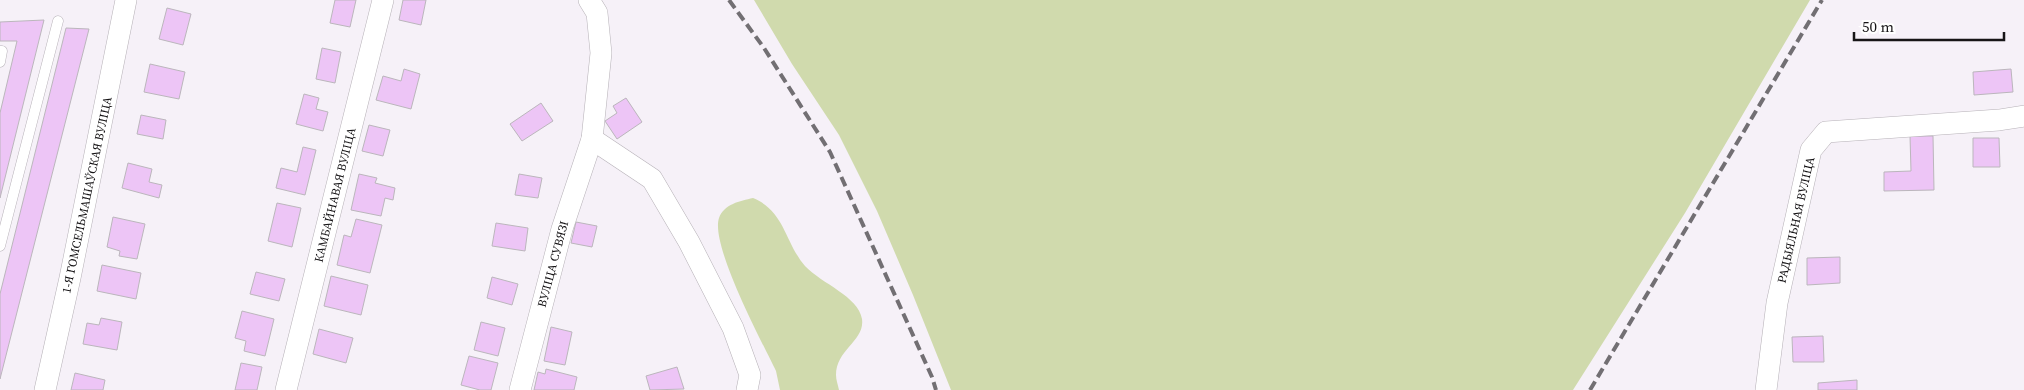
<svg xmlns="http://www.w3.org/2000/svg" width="2024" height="390" font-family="'Source Serif 4',serif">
<rect width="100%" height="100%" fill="#f6f1f8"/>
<g fill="#d0daad">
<path d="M754,0H1810L1685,213L1573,390H951L913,295L877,211L839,135L792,64Z"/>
<path d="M753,198C785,211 785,243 805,266C822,284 858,296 862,319C865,341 836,349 836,375C836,380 838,385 839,390H780L776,371C762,342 710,245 719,218C724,204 740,201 753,198Z"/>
</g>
<g fill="#edc5f6" stroke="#bbb6bc">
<path d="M335,0H356L350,27L330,23Z"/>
<path d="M403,0H426L421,25L399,20Z"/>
<path d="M167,8L191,14L183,45L159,39Z"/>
<path d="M44,20L0,198V113L17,41H0V22Z"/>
<path d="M66,28L89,29L0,379V294Z"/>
<path d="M322,48L341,52L335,83L316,79Z"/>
<path d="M150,64L185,72L179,99L144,92Z"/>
<path d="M404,69L420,74L411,109L376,100L383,76L401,81Z"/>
<path d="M2011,69L2013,92L1974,95L1973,72Z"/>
<path d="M304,94L319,98L316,109L328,112L323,131L296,124Z"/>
<path d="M626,98L642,122L617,139L605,121L617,113L613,106Z"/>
<path d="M541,103L553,121L522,141L510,124Z"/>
<path d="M141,115L166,120L163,139L137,134Z"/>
<path d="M369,125L390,130L383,156L362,151Z"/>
<path d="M1910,136H1933L1934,190L1884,191V172L1911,171Z"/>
<path d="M1973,138H1999L2000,167H1973Z"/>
<path d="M303,147L316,150L305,195L276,188L281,168L297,172Z"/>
<path d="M128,163L152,169L149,182L162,185L159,198L122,188Z"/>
<path d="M359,174L377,178L375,183L395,188L393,200L385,198L381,216L351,210Z"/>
<path d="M519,174L542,178L538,198L515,195Z"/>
<path d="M277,203L301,208L292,247L268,241Z"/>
<path d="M113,217L145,224L137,259L119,256L120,251L107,247Z"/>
<path d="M356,219L382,225L370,273L337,265L344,235L351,237Z"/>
<path d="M576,222L597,226L592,247L571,243Z"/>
<path d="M496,223L528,228L525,251L492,246Z"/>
<path d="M1840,257V283L1807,285V258Z"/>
<path d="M102,265L141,273L136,299L97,291Z"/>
<path d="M256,272L285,279L279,301L250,294Z"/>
<path d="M331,276L368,285L361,315L324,306Z"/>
<path d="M492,277L518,284L512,305L487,298Z"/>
<path d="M242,311L274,319L265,356L244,351L246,341L235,338Z"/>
<path d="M101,318L122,322L117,350L83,344L87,323L99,325Z"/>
<path d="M481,322L505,328L498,356L474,350Z"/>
<path d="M551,327L572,332L565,365L544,361Z"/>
<path d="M319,329L353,338L346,363L313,354Z"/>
<path d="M1823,336L1824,362H1793L1792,337Z"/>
<path d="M469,356L498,363L491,390H480L461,385Z"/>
<path d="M241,363L262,367L257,390H235Z"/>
<path d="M677,367L684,389L650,390L646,376Z"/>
<path d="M546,369L577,377L574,390H534L538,372L545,374Z"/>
<path d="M75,373L105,380L103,390H71Z"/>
<path d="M1857,380V390H1818V383Z"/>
</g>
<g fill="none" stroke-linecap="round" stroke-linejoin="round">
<defs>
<g id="lane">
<path d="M0,51H2L0,62"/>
<path d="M0,246L58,21"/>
</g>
<g id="street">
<path d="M589,0L597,13L601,53L592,139L652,179L689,242L733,328L750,375L747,390"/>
<path d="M45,390L70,278L126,0"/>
<path d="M286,390L383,0"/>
<path d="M520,390L562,229L592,139"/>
<path d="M1766,390L1777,303L1811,150L1826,132L1999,120L2024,116"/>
</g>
</defs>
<use href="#lane" stroke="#b6b1b7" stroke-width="11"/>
<use href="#street" stroke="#b6b1b7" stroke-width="22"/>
<use href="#lane" stroke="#fff" stroke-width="10"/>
<use href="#street" stroke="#fff" stroke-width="21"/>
<g stroke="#726f73" stroke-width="4" stroke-dasharray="10 5" stroke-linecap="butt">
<path d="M729,0L764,48L830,152L932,377L936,390"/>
<path d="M1590,390L1822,0"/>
</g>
</g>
<g text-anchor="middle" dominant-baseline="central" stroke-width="5" stroke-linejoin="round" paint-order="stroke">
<g font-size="12" fill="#171517" stroke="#fff">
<text transform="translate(87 195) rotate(-78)">1-Я ГОМСЕЛЬМАШАЎСКАЯ ВУЛІЦА</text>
<text transform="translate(335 195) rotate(-76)">КАМБАЙНАВАЯ ВУЛІЦА</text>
<text transform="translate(1796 220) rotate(-77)">РАДЫЯЛЬНАЯ ВУЛІЦА</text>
<text transform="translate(553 264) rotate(-75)">ВУЛІЦА СУВЯЗІ</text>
</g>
</g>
<path d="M1854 32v8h150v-8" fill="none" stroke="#171517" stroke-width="2.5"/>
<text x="1862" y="32" font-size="15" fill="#171517" stroke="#ffffff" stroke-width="4" paint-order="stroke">50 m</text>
</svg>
